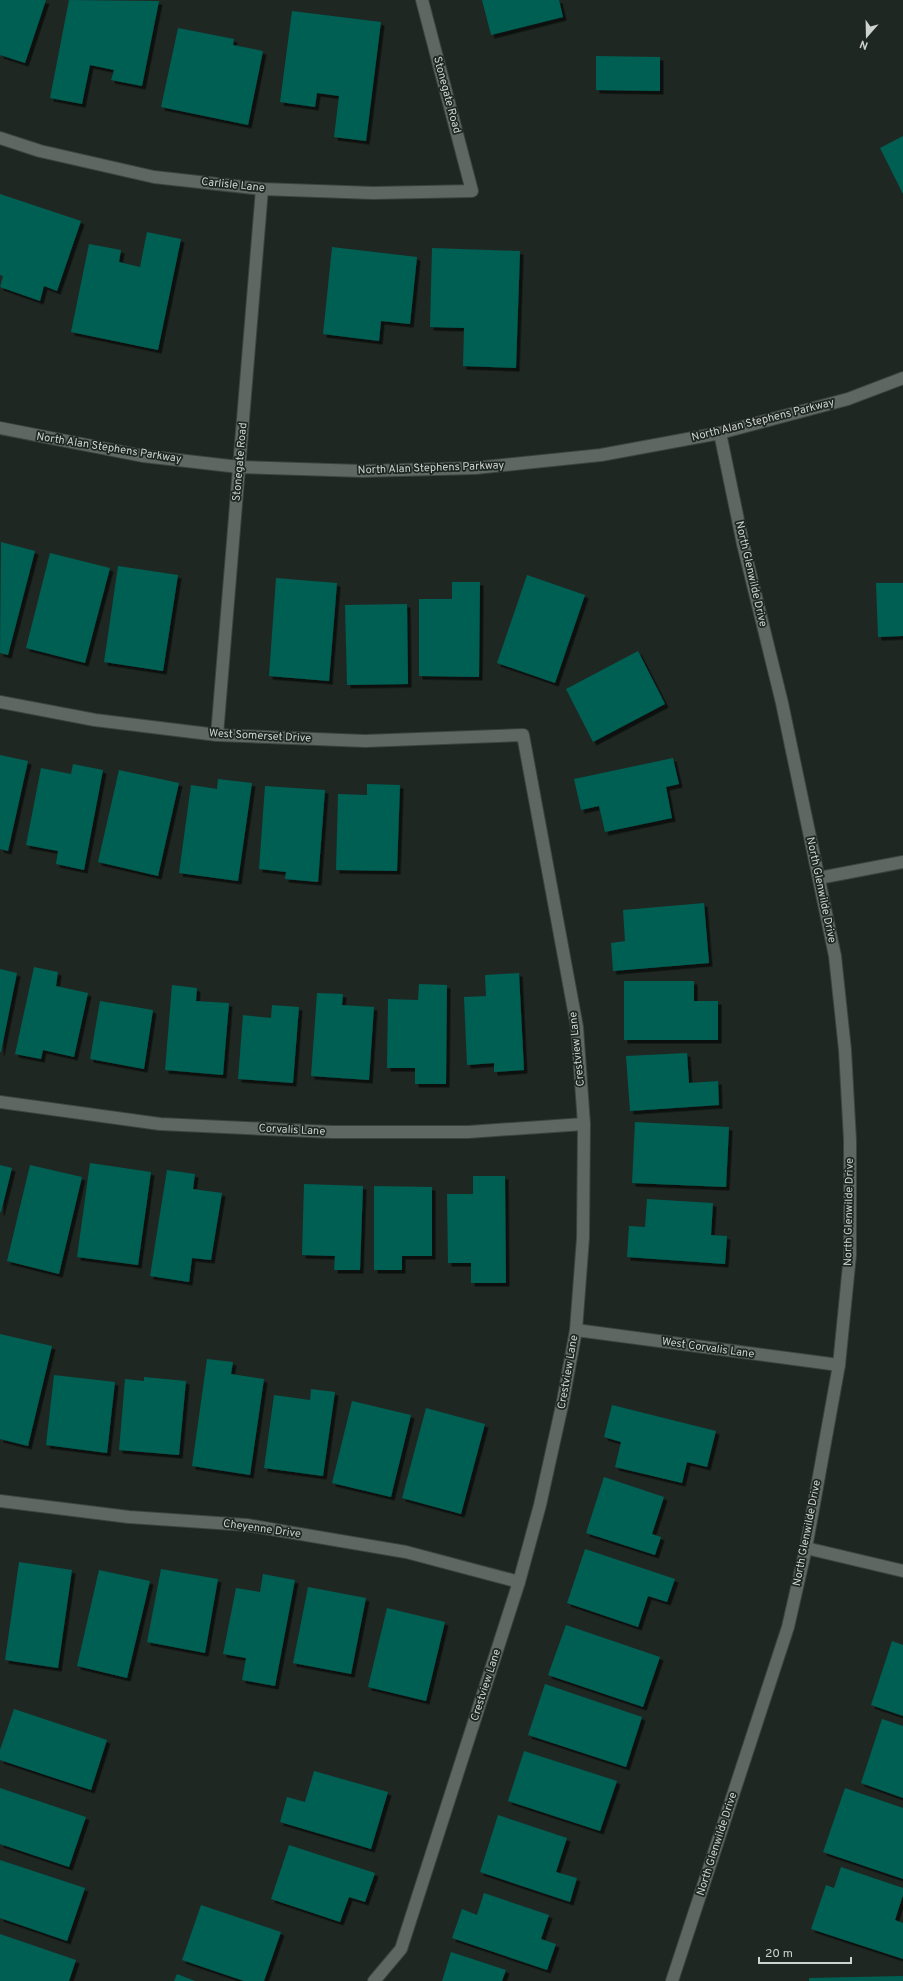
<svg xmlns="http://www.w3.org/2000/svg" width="903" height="1981" font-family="Overpass,sans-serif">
<defs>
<filter id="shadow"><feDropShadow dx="3.5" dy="3.5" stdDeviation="0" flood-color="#0009"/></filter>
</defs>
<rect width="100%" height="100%" fill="#1f2722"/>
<g fill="#015e53" filter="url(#shadow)">
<path d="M0,0H46L25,63L0,55Z"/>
<path d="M69,0L159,1L142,86L111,80L114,70L90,65L82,104L50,98Z"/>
<path d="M482,0H559L563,17L491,35Z"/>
<path d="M292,11L381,22L366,141L334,137L339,96L317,93L315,107L280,102Z"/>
<path d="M178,28L234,39L233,45L263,51L248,125L161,107Z"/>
<path d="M596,56L660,57V91L596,90Z"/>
<path d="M903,136V194L880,148Z"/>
<path d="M0,194L81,221L57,291L44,286L40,301L0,287L3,276L0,275Z"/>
<path d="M147,232L181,239L158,350L71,332L89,244L121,250L119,262L140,267Z"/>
<path d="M332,247L417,257L410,324L381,321L379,341L323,334Z"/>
<path d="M432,248L520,251L516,368L463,366L464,328L430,327Z"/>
<path d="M1,542L35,551L8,655L0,653Z"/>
<path d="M50,553L110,568L85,663L26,648Z"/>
<path d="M118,566L178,575L163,671L104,662Z"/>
<path d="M527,575L585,595L555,683L497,663Z"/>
<path d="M276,578L337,583L329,681L269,676Z"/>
<path d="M452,582H480L479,677L419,676V599H452Z"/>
<path d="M876,583H903V636L878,637Z"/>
<path d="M407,604L408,684L347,685L345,605Z"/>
<path d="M638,651L665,704L593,742L566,689Z"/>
<path d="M0,755L28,761L8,851L0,849Z"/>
<path d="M673,758L679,784L666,787L672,818L605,832L599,806L581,810L574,779Z"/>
<path d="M73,764L103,770L84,870L56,864L58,851L26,845L41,768L71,774Z"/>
<path d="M119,770L179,783L158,876L98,862Z"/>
<path d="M218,779L252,783L238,881L179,873L191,785L217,789Z"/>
<path d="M367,784L400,785L397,871L336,870L338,794L367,795Z"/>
<path d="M265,786L325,790L318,882L285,879L286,872L259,869Z"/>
<path d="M704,903L709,963L613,971L611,943L625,941L623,910Z"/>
<path d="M34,967L58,972L56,986L88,993L74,1057L43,1050L41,1059L15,1054Z"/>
<path d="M0,969L17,973L1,1052H0Z"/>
<path d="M519,973L524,1070L494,1072V1063L467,1065L464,997L486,996L485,975Z"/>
<path d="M624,981H694V1001H718V1040H624Z"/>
<path d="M419,984L447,985L446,1084H415V1068H387L388,999L418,1000Z"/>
<path d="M172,985L197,988L196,1001L229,1003L223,1075L165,1070Z"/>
<path d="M317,993L343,994L342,1005L374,1007L369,1080L311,1076Z"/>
<path d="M100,1001L153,1010L144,1069L90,1059Z"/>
<path d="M272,1005L299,1007L293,1083L238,1079L243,1015L271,1018Z"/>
<path d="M687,1053L689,1083L718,1081L719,1105L630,1111L626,1056Z"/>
<path d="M635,1122L729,1127L726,1187L632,1183Z"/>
<path d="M90,1163L151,1172L138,1265L77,1257Z"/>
<path d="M0,1165L12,1168L1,1212H0Z"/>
<path d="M30,1165L82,1177L59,1274L7,1261Z"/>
<path d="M167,1170L195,1174L193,1189L222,1193L211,1260L192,1258L189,1282L150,1276Z"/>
<path d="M473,1176H505L506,1283H471V1263H448L447,1194H473Z"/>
<path d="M304,1184L363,1186L360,1270H334L335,1256L302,1255Z"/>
<path d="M374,1186L432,1187V1256H402V1270H374Z"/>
<path d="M647,1199L713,1203L711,1235L727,1236L725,1264L627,1257L629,1226L645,1227Z"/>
<path d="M0,1334L52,1346L28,1446L0,1439Z"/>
<path d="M207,1359L233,1362L231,1374L264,1379L250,1475L192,1466Z"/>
<path d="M54,1375L115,1382L107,1453L46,1445Z"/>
<path d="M144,1377L186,1381L179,1455L119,1450L125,1379L144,1381Z"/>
<path d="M311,1389L335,1392L323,1476L264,1468L274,1395L310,1400Z"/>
<path d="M352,1401L411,1415L391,1497L332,1483Z"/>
<path d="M612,1405L716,1431L707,1467L687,1462L682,1483L615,1467L621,1442L604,1437Z"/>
<path d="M426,1408L485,1424L461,1514L402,1498Z"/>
<path d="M604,1477L664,1497L652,1534L661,1537L655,1555L586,1533Z"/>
<path d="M585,1549L675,1579L667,1602L648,1596L638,1627L567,1603Z"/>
<path d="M19,1562L72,1570L58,1668L5,1660Z"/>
<path d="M161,1569L218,1579L205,1653L147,1642Z"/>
<path d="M99,1570L150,1581L127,1678L77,1666Z"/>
<path d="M263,1574L295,1580L275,1686L242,1680L246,1658L223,1654L236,1588L260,1592Z"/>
<path d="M308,1587L366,1598L351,1674L293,1663Z"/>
<path d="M387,1608L445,1622L426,1701L368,1687Z"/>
<path d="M566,1625L660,1657L643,1707L548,1675Z"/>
<path d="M892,1641L903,1645V1716L871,1705Z"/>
<path d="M545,1684L642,1717L626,1767L528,1735Z"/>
<path d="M14,1709L107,1740L91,1790L0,1760V1750Z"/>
<path d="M882,1719L903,1726V1798L861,1783Z"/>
<path d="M524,1751L617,1781L600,1831L508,1801Z"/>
<path d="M314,1771L388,1792L371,1849L280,1822L287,1797L305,1802Z"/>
<path d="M0,1788L86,1817L69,1867L0,1844Z"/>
<path d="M845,1788L903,1808V1879L823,1852Z"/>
<path d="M498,1815L567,1838L556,1872L577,1878L570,1902L480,1872Z"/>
<path d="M289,1845L375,1873L365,1902L349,1897L340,1922L271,1899Z"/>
<path d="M0,1860L85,1888L67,1941L0,1918Z"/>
<path d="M841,1867L903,1888V1895L895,1920L903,1923V1959L811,1929L826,1885L834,1888Z"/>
<path d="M484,1893L549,1915L541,1939L556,1944L547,1970L452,1938L462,1909L477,1915Z"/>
<path d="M201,1905L281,1932L264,1981H244L182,1960Z"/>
<path d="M0,1934L76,1960L69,1981H0Z"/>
<path d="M451,1952L506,1970L502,1981H442Z"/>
<path d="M177,1974L195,1981H174Z"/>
<path d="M903,1976V1981H809V1978Z"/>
</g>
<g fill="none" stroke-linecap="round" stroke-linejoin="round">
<defs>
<g id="street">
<path d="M0,138L40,151L154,177L262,189L373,193L472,191L422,0"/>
<path d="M0,702L95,720L217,735L365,741L523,735L577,1027L584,1124L583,1238L576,1330L563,1401L540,1505L519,1582L401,1949L374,1981"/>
<path d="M217,735L262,189"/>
<path d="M819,878L903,862"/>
<path d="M0,1102L160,1124L332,1132H468L584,1124"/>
<path d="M576,1330L839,1365"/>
<path d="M0,1501L129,1517L247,1525L406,1552L519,1582"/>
<path d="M806,1548L903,1571"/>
<path d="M672,1981L788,1627L806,1548L839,1365L850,1255V1140L845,1050L835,956L782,703L743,544L720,433"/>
</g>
<path id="secondary" d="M0,428L143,456L239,467L362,471L475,468L601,455L720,433L848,399L903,378"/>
</defs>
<use href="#street" stroke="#3c433f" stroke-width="14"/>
<use href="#secondary" stroke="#3c433f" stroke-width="14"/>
<use href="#street" stroke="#5f6762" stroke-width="12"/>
<use href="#secondary" stroke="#5f6762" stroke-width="12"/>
</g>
<g text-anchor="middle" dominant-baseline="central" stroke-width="3.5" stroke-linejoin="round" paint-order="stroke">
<g font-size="11" fill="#ced3d0" stroke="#1f2722">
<text transform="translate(447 95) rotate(75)">Stonegate Road</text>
<text transform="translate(233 185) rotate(6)">Carlisle Lane</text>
<text transform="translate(763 420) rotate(-14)">North Alan Stephens Parkway</text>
<text transform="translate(109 448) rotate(9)">North Alan Stephens Parkway</text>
<text transform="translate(240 462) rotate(-85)">Stonegate Road</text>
<text transform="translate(431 468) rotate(-2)">North Alan Stephens Parkway</text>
<text transform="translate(751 574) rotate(77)">North Glenwilde Drive</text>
<text transform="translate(260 736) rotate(3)">West Somerset Drive</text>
<text transform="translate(821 890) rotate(78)">North Glenwilde Drive</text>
<text transform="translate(577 1049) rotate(-96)">Crestview Lane</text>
<text transform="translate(292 1130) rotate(3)">Corvalis Lane</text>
<text transform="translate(849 1212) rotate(-89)">North Glenwilde Drive</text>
<text transform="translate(708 1348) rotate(8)">West Corvalis Lane</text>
<text transform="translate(568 1372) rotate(-80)">Crestview Lane</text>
<text transform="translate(262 1529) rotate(8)">Cheyenne Drive</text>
<text transform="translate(807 1533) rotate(-79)">North Glenwilde Drive</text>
<text transform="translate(486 1685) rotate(-72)">Crestview Lane</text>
<text transform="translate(717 1844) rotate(-72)">North Glenwilde Drive</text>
</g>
</g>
<g transform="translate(867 36) rotate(200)" stroke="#1f2722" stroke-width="3" paint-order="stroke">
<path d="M0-3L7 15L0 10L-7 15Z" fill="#ced3d0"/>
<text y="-6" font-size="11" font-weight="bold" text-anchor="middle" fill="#ced3d0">N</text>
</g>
<path d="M759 1957v6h92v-6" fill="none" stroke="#ced3d0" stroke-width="2"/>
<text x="765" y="1957" font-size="12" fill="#ced3d0" stroke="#1f2722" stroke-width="3" paint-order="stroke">20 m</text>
</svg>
